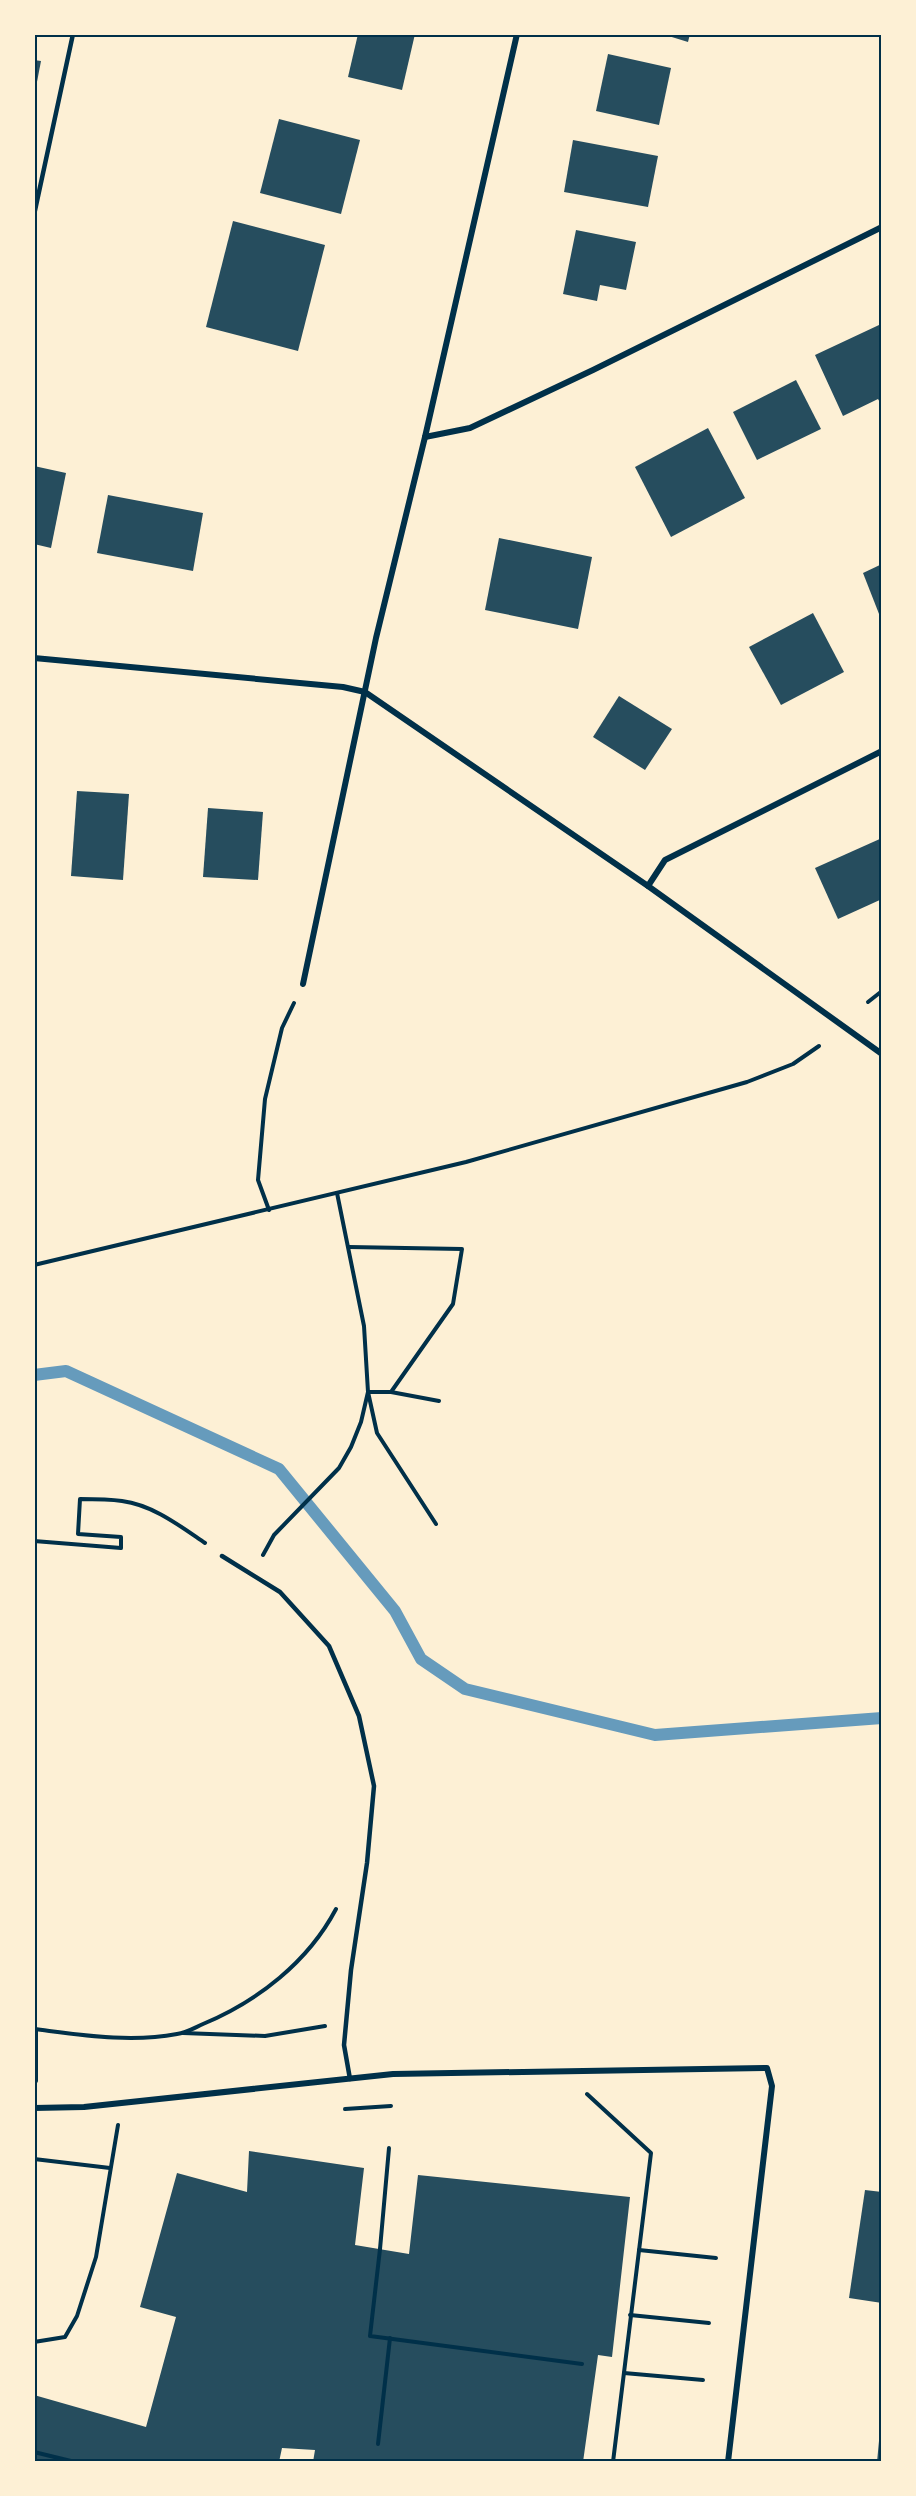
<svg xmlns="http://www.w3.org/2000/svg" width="916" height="2496" font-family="Mulish,sans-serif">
<rect width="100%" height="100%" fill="#fdf0d5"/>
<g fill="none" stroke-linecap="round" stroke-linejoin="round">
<path stroke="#669bbc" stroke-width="12" d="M34,1375L66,1371L279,1469L395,1611L421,1659L465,1689L655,1735L882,1718"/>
</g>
<g fill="#264d5e">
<path d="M358,34H415L402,90L348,77Z"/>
<path d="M662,34H690L688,42Z"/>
<path d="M608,54L671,68L659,125L596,111Z"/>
<path d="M34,60L41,61L36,87H34Z"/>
<path d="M279,119L360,140L341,214L260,193Z"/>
<path d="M573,140L658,156L648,207L564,192Z"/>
<path d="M233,221L325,245L298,351L206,327Z"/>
<path d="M576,230L636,242L626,290L600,285L597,301L563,294Z"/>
<path d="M879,325L882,330V406L878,399L843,416L815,355Z"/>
<path d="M796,380L821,429L757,460L733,412Z"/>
<path d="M708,428L745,498L671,537L635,467Z"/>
<path d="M34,466L66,473L51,548L34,544Z"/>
<path d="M108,495L203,513L193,571L97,553Z"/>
<path d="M499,538L592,557L578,629L485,610Z"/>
<path d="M882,564V619H881L863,573Z"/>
<path d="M813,613L844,672L781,705L749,647Z"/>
<path d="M619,696L672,729L645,770L593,737Z"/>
<path d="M77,791L129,794L123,880L71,876Z"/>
<path d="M208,808L263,812L258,880L203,877Z"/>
<path d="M882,838V899L838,919L815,868Z"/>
<path d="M249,2151L364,2168L355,2245L409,2254L418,2175L630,2197L612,2357L598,2355L583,2462H313L315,2450L282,2448L279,2462H34V2395L146,2427L176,2317L140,2307L177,2173L247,2192Z"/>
<path d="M865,2190L882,2192V2303L849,2298Z"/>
<path d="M880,2430L882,2462H877Z"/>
</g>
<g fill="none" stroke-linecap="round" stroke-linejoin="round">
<g stroke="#003049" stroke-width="4">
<path d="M868,1002L882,991"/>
<path d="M269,1210L258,1180L265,1099L282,1028L294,1003"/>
<path d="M349,1247L462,1249L453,1304L391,1392"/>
<path d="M34,1265L466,1162L747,1082L793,1064L819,1046"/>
<path d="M436,1524L377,1433L368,1392H391L439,1401"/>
<path d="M34,1541L121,1548V1537L78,1534L80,1499C94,1499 108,1499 122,1501C153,1505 180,1526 205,1543"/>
<path d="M263,1555L274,1535L339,1468L351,1447L361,1422L368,1392L364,1326L337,1193"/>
<path d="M34,2029C82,2035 130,2043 177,2034C186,2033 194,2028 203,2024C258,2001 308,1962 336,1909"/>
<path d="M36,2030V2081"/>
<path d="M183,2033L265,2036L325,2026"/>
<path d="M587,2094L651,2153L613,2462"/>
<path d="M345,2109L391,2106"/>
<path d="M34,2159L110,2168"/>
<path d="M380,2249L370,2336L582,2364"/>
<path d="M380,2249L389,2148"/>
<path d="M639,2250L716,2258"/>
<path d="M630,2315L709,2323"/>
<path d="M34,2342L65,2337L77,2316L96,2257L118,2125"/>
<path d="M624,2373L703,2380"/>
<path d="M378,2444L390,2338"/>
<path d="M34,2452L75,2462"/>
</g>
<g stroke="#003049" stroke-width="4.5">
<path d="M34,215L73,34"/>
<path d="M222,1556L280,1592L329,1646L359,1716L374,1786L367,1863L351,1970L344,2045L350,2079"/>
</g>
<g stroke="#003049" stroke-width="6">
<path d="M425,437L470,428L593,370L882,227"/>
<path d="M34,658L343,687L365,692L648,886L882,1054"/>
<path d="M648,886L665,860L882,751"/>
<path d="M303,984L376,638L425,437L517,34"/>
<path d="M34,2108L84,2107L393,2074L767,2068L772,2086L728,2462"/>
</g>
</g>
<rect width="916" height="2496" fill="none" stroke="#fdf0d5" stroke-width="72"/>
<rect x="36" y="36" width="844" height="2424" fill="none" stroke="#003049" stroke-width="2"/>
</svg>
